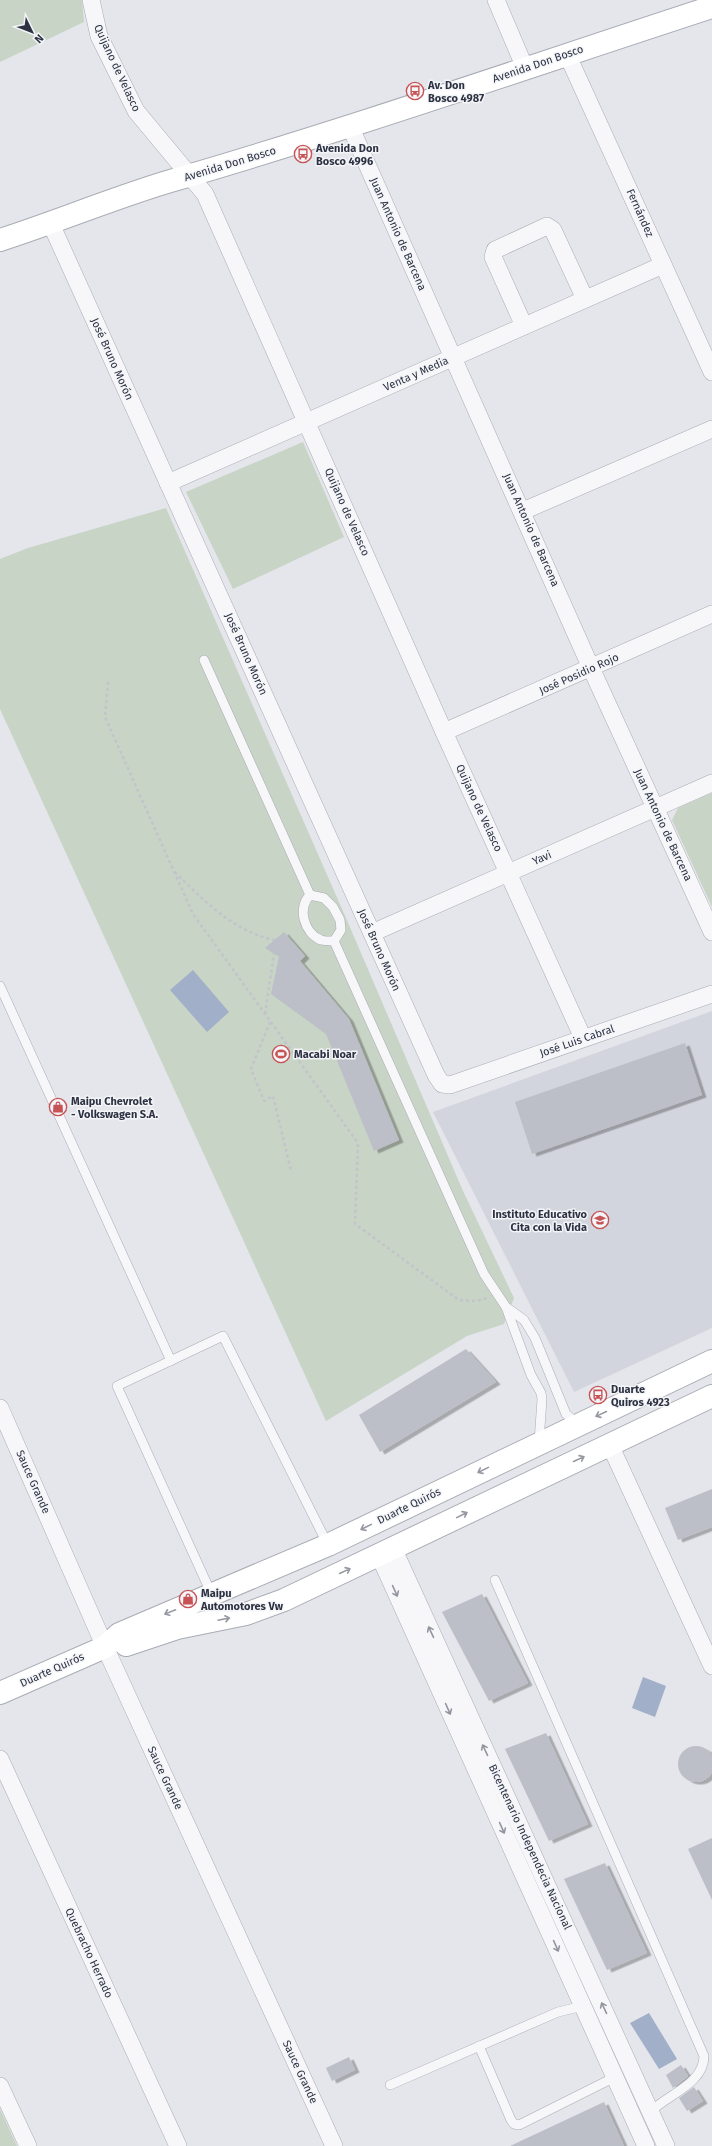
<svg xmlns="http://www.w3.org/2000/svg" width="712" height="2146" font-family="'Fira Sans',sans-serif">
<defs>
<filter id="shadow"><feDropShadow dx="4.5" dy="2.5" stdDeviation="0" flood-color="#0004"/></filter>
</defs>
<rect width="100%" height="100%" fill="#e4e6eb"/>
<path fill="#d2d5dd" d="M712,1011V1328L574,1392L433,1112Z"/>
<g fill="#c8d4c6">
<path d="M0,0H82L84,22L0,62Z"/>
<path d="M303,442L344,537L233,589L186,492Z"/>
<path d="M166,508L346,918L463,1191L514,1298L504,1324L467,1336L326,1421L0,709V559L28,548Z"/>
<path d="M712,793V907L672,820L678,808Z"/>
<path d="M0,2109L17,2146H0Z"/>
</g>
<g fill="#a2afc8">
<path d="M193,970L229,1012L207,1032L170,990Z"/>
<path d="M643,1677L666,1686L655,1717L632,1708Z"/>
<path d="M649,2013L677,2059L659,2069L630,2023Z"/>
</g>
<g fill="#bcbfc8" filter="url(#shadow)">
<path d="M284,932L305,956L300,961L349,1019L399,1140L374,1151L326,1034L271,994L279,956L265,948Z"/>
<path d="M685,1043L702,1095L532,1154L515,1102Z"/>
<path d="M466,1349L496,1382L380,1452L359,1415Z"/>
<path d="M712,1489V1527L678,1540L665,1508Z"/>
<path d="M482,1594L528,1683L489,1701L442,1612Z"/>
<path d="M546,1733L588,1824L549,1841L505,1749Z"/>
<circle cx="696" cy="1764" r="18"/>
<path d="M712,1838V1900L688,1849Z"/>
<path d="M605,1863L647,1953L607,1970L564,1879Z"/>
<path d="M349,2057L355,2070L332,2081L326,2068Z"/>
<path d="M681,2065L688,2076L673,2088L666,2075Z"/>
<path d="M694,2087L703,2101L687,2111L679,2098Z"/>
<path d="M604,2102L624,2146H510Z"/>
</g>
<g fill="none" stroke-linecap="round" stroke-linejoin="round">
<defs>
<g id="lane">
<path d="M204,660L310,895"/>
<path d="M310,895L324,898L333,907L340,920L341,930L334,941C330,941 325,941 321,940C304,933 297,908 310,895Z"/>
<path d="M334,941L484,1274L506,1307L531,1375L541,1393L542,1399L539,1442"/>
<path d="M0,986L171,1361"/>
<path d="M506,1307L524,1320L535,1338L566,1414L578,1424"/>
<path d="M495,1580L704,2056C704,2085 665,2095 648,2114"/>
<path d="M212,1595L117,1386L223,1336L328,1545"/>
<path d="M479,2046L511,2120L514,2124L519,2125L617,2076"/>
<path d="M390,2085L558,2012L583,2006"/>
</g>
<g id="street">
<path d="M91,0L99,36L136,111L205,194L444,732L583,1038"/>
<path d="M496,0L525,68"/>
<path d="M567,54L712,372"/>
<path d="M350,126L591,668L712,932"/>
<path d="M51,224L436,1075L442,1084L450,1085L712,994"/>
<path d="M524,326L493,257L495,250L547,226L553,230L585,299"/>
<path d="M168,483L663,265"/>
<path d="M523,511L712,429"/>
<path d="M444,732L712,614"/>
<path d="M372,933L712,783"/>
<path d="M0,1408L105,1647L334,2146"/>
<path d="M610,1445L712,1666"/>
<path d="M393,1548L666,2146"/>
<path d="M379,1555L646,2146"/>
<path d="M0,1759L178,2146"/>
<path d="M0,2086L28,2146"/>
</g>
<g id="secondary">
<path d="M0,240C56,222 111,199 167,182C350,129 531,66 712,7"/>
<path d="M126,1645L177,1628L246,1614L284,1600L712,1396"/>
<path d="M0,1693L105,1647L119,1634L328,1545L712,1361"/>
</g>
</defs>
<use href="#lane" stroke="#a9acb5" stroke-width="10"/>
<use href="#street" stroke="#a9acb5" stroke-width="18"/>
<use href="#secondary" stroke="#a9acb5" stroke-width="24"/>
<g stroke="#c2c4ca" stroke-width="2.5" stroke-dasharray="3 3" stroke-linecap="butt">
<path d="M108,682L105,717L193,914L358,1143L355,1224L459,1300L476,1301L487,1298"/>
<path d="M175,872C203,900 234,932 275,940"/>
<path d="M265,1014L274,954"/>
<path d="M270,1022L251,1069L264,1101L273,1096L291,1171"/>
</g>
<use href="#lane" stroke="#f7f7fa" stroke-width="9"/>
<use href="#street" stroke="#f7f7fa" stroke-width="17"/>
<use href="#secondary" stroke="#fff" stroke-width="22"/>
</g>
<defs><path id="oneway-shaft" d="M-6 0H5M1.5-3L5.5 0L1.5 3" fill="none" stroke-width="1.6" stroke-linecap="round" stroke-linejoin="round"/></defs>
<g stroke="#9698a1">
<use href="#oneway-shaft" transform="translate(601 1414) rotate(155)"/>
<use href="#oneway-shaft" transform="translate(579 1459) rotate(-25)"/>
<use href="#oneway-shaft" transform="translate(483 1470) rotate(154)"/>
<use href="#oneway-shaft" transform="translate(462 1515) rotate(-26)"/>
<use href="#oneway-shaft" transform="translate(366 1527) rotate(154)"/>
<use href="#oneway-shaft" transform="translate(345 1571) rotate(-25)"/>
<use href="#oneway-shaft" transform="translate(170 1612) rotate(158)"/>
<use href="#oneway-shaft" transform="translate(224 1619) rotate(-12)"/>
</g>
<g stroke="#92949e">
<use href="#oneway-shaft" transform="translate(395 1591) rotate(66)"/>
<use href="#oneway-shaft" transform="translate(431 1632) rotate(-115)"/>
<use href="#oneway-shaft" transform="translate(448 1709) rotate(66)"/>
<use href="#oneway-shaft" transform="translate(485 1750) rotate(-115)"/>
<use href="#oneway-shaft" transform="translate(502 1828) rotate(66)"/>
<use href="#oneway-shaft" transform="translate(556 1946) rotate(66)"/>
<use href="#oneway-shaft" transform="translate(604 2008) rotate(-115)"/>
</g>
<defs>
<symbol id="bus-ring" viewBox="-11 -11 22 22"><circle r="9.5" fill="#f4f5f8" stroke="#c75354" stroke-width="1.5"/><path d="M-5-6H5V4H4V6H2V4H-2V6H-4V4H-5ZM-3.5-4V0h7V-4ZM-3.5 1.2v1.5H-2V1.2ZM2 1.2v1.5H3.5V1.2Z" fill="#c75354"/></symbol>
<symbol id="stadium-ring" viewBox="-11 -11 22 22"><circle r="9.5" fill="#f4f5f8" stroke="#c75354" stroke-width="1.5"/><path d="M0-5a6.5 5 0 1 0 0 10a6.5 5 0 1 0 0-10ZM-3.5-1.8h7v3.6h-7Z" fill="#c75354"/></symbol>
<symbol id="shop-ring" viewBox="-11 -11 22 22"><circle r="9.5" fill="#f4f5f8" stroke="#c75354" stroke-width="1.5"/><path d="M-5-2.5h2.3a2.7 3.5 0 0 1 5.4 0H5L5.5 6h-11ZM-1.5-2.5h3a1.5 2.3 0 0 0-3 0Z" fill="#c75354"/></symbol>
<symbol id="school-ring" viewBox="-11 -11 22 22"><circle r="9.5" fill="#f4f5f8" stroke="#c75354" stroke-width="1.5"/><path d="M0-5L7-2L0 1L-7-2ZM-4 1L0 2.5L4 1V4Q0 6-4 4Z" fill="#c75354"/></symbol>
</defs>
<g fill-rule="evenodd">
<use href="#bus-ring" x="405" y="81" width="20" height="20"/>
<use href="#bus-ring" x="293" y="144" width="20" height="20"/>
<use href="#stadium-ring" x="271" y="1044" width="20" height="20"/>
<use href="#shop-ring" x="48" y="1097" width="20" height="20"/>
<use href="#school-ring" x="590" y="1210" width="20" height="20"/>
<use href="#bus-ring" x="588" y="1385" width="20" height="20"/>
<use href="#shop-ring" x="178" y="1589" width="20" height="20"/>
</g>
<g text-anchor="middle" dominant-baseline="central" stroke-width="3" stroke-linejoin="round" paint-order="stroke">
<g font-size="11" fill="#2d3243" stroke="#f4f5f8">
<text transform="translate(538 64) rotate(-19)">Avenida Don Bosco</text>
<text transform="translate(117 68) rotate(65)">Quijano de Velasco</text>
<text transform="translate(230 164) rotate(-17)">Avenida Don Bosco</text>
<text transform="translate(640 213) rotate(66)">Fernández</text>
<text transform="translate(398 234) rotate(66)">Juan Antonio de Barcena</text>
<text transform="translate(112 359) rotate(66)">José Bruno Morón</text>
<text transform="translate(416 374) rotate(-24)">Venta y Media</text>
<text transform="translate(347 512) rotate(66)">Quijano de Velasco</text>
<text transform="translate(531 530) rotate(66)">Juan Antonio de Barcena</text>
<text transform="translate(246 654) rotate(66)">José Bruno Morón</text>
<text transform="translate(579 674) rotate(-24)">José Posidio Rojo</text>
<text transform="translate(479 808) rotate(65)">Quijano de Velasco</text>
<text transform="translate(663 825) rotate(65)">Juan Antonio de Barcena</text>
<text transform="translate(542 858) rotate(-24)">Yavi</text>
<text transform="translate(379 950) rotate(66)">José Bruno Morón</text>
<text transform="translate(577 1041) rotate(-19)">José Luis Cabral</text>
<text transform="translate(33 1482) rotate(66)">Sauce Grande</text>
<text transform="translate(409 1506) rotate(-26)">Duarte Quirós</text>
<text transform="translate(52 1670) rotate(-24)">Duarte Quirós</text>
<text transform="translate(165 1778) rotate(65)">Sauce Grande</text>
<text transform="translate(530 1847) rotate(65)">Bicentenario Independecia Nacional</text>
<text transform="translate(89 1953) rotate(65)">Quebracho Herrado</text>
<text transform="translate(300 2072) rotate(65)">Sauce Grande</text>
</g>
<g font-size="11" font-weight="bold" fill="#2d3243" stroke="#f4f5f8" text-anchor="start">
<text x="428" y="85">Av. Don<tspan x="428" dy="13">Bosco 4987</tspan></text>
<text x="316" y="148">Avenida Don<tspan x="316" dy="13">Bosco 4996</tspan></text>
<text x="294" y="1054">Macabi Noar</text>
<text x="71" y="1101">Maipu Chevrolet<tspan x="71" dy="13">- Volkswagen S.A.</tspan></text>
<text x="587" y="1214" text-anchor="end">Instituto Educativo<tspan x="587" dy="13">Cita con la Vida</tspan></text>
<text x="611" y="1389">Duarte<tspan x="611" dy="13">Quiros 4923</tspan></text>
<text x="201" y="1593">Maipu<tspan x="201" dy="13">Automotores Vw</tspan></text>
</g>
</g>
<g transform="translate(32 32) rotate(133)" stroke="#f4f5f8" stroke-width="3" paint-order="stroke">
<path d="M0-3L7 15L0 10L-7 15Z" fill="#2d3243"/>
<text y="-6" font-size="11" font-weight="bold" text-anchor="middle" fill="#2d3243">N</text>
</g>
</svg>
